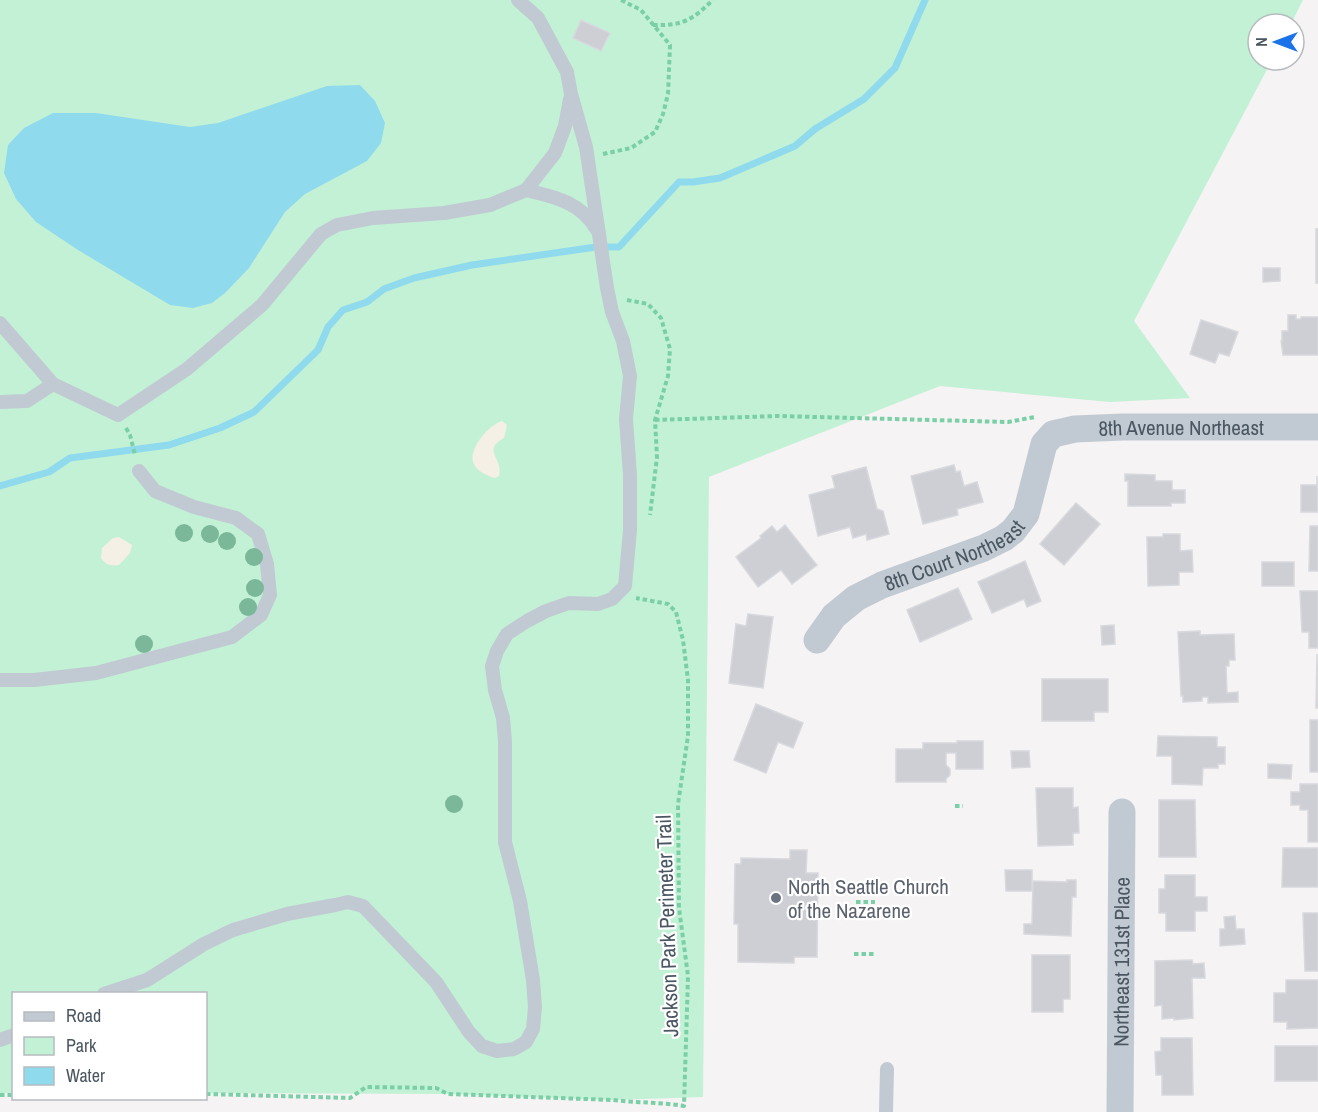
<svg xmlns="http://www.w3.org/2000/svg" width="1318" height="1112" font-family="'Archivo Narrow',sans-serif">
<rect width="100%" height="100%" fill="#f5f3f3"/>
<path fill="#c3f1d5" d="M0,0H1303L1291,24H1258V60H1272L1134,321L1190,398L1110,402L940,386L709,477L703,1097L613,1100L448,1094L206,1093V994H14L13,1093H0Z"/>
<g fill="#f5f0e5">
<path d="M502,421L507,425L504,438C481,450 504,459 499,476L495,478C488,476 479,472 475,466C465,452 488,425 502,421Z"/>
<path d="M119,537L132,545L130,553L119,565C110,566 106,565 101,558L102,548L113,538Z"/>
</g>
<path fill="#90daee" d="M360,85L375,101L385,123L381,143L367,161L305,194L285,212L249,268L225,293L212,303L193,308L170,305L78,250L36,222L16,199L4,173L8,145L24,128L53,113H96L190,127L218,123L327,86Z"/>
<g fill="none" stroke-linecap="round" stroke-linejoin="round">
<path stroke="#90daee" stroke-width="7" d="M0,486L49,472L70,458L169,445L220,428L254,412L318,350L328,327L343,310L367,302L384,289L414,278L472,265L596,247H619L679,182H693L720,178L795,146L815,129L864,99L895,68L925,0"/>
</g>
<g fill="#cdcfd5" stroke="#d7d9de" stroke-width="1.5">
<path d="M581,20L610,33L601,51L573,38Z"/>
<rect x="1316" y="229" width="2" height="54"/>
<path d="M1263,268H1280V281L1263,282Z"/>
<path d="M1288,315H1296V319H1301V317H1318V355H1283L1281,341H1282V331H1288Z"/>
<path d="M1201,320L1238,332L1229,356L1219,353L1215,363L1190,354Z"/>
<path d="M954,465L956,472L960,471L964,486L977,482L983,502L957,509L958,515L923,524L911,476Z"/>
<path d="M866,467L877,509L883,511L889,534L867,540L866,534L853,538L850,527L818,536L809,495L835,488L832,476Z"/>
<path d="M1125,474L1155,475V481H1172V490H1185V503H1171V506H1128V481H1125Z"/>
<path d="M1317,476L1318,512H1301V485H1317Z"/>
<path d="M1076,503L1100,524L1064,565L1040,544Z"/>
<path d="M785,525L817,565L792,584L781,570L758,587L736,557L761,538L760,536L772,526L777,532Z"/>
<path d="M1310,526H1318V571H1309Z"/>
<path d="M1163,534H1180V551L1192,550L1193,572H1179V585L1148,586L1147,537H1163Z"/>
<path d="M1025,561L1041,601L1027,607L1024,599L992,613L978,582Z"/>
<rect x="1262" y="562" width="32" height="24"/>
<path d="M958,588L972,619L920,642L907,610Z"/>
<path d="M1300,591H1318V648H1309V632H1302Z"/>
<path d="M748,614L773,617L763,688L729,683L736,624L746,626Z"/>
<path d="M1114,625L1115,644L1102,645L1101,626Z"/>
<path d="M1200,631V635L1234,634L1235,660H1229V666H1226L1227,693L1238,692V702L1208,703V697H1202V701L1183,702V696H1181L1178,632Z"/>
<path d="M1317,654L1318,708H1316Z"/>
<path d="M1042,679H1108V712H1094V721H1042Z"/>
<path d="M756,704L803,723L793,748L778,742L766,773L734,760Z"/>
<rect x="1310" y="720" width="8" height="52"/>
<path d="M1158,736L1217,737V747H1225V764H1218V768H1203L1202,785L1172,784V756H1157Z"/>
<path d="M957,741H983V769H956V753H946V765L950,769V775L946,779V782H896V749H923V743H957Z"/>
<path d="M1011,751H1029L1030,767L1012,768Z"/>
<path d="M1268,764L1292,765L1291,779L1268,778Z"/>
<path d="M1300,784H1318V842H1308V810H1300V805H1291V792H1300Z"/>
<path d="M1036,788H1073V808L1078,807L1079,833H1073V845L1038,846Z"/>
<path d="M1159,800H1195L1196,857H1159Z"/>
<path d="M1283,848H1318V887H1282Z"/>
<path d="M790,850H807L806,873H818L817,957H794V963L738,962V924H734L735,864H741V858L790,859Z"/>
<path d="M1005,870H1032V891H1006Z"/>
<path d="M1165,875H1195V897H1207V911H1195V931H1166V913H1159V889H1165Z"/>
<path d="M1067,880H1076V897H1072L1071,936L1024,934V924H1032L1033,881L1067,882Z"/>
<path d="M1303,913H1318V971H1305Z"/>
<path d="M1235,916L1236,929H1244L1245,944L1220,946V929H1225L1224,917Z"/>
<path d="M1032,955H1070V999H1063V1012H1032Z"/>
<path d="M1192,960L1193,964L1204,963L1205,978H1192L1193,1018L1174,1020V1018L1162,1019V1005L1155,1006V961Z"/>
<path d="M1286,980H1318V1028L1287,1029V1022H1274V993H1286Z"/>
<path d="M1161,1038H1192L1193,1095H1162V1075H1156L1155,1052L1161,1051Z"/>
<rect x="1275" y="1046" width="43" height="35"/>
</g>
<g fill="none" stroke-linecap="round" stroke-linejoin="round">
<g stroke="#7ad0a6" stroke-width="4" stroke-dasharray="4.5 3" stroke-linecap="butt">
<path d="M653,25C683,26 692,20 713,0"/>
<path d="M603,154L631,148L655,132L663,114L668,94L670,45L641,10L621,0"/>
<path d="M627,300L648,304L661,318L670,349L668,376L655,420L657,457L650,515"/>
<path d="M655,420L778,416L1008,422L1035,417"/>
<path d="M126,428L130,435L135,455"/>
<path d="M955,806H963"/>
<path d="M856,902H875"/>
<path d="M854,954H876"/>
<path d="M206,1094L350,1098L366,1087L436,1088L448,1094L613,1100C637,1103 661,1102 684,1106L688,976L679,908L678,804L688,736V680L683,640L676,612L668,604L636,598"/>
<path d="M0,1095H14"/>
</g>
<g stroke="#c1cad2" stroke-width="14">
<path d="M526,190C555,197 581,202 597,230"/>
<path d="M0,323L53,384L118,415L187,369L262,305L321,234L337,225L373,218L444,213L490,205L526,190L555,153L565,126L570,99"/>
<path d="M0,402L27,401L53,384"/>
<path d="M0,680H34L96,673L232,637L261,615L270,595L267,564L258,534L236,518L194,507L155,491L139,471"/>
<path d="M104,994L147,980L204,944L233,930L287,914L335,905L348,902L363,906L436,982L469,1032L482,1046L497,1051L514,1049L526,1042L533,1029L535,1007L533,980L520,901L505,842V742L503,718L495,690L492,666L497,651L507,634L527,621L546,611L569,603L598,604L612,599L625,586L630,530V475L626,419L630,376L623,341L612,312L607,288L586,147L571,94L567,72L538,18L518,0"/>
<path d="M0,1040L14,1035"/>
<path d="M886,1112L887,1069"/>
</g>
<g stroke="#c1cad2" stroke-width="27">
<path id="s1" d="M817,640L834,616L856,598L882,585L984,548L1004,538L1013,531L1026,514L1044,444L1053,434L1075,429L1123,427H1318"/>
<path id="s2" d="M1120,1112L1122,812"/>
</g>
</g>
<g fill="#7bb799">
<circle cx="184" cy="533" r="9"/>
<circle cx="210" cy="534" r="9"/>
<circle cx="227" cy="541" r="9"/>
<circle cx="254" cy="557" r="9"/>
<circle cx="255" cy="588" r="9"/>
<circle cx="248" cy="607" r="9"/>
<circle cx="144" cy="644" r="9"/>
<circle cx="454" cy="804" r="9"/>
</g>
<circle fill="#6b7280" stroke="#fff" stroke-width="2" cx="776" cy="898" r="6"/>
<g text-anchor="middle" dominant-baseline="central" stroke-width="4.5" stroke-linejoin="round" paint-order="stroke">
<g font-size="21" fill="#4a5661" stroke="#fff">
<text stroke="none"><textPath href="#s1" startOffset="465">8th Avenue Northeast</textPath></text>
<text stroke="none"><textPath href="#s1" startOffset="165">8th Court Northeast</textPath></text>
<text transform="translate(667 926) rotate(-92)">Jackson Park Perimeter Trail</text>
<text stroke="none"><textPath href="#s2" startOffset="150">Northeast 131st Place</textPath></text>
</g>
<g font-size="21" fill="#5b616d" stroke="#fff" text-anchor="start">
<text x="788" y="886">North Seattle Church<tspan x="788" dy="24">of the Nazarene</tspan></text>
</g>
</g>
<rect x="12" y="992" width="195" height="108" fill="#ffffff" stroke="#b7bbc0" stroke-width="1.5"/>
<rect x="24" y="1012" width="30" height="9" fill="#c1cad2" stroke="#b7bbc0" stroke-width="1.5"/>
<text x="66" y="1022" font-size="18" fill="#4a5661">Road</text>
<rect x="24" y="1037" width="30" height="18" fill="#c3f1d5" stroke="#b7bbc0" stroke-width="1.5"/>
<text x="66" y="1052" font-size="18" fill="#4a5661">Park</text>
<rect x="24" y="1067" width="30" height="18" fill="#90daee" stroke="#b7bbc0" stroke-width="1.5"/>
<text x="66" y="1082" font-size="18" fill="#4a5661">Water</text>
<g transform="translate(1276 42) rotate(270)"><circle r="28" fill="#ffffff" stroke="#b7bbc0" stroke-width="1.5"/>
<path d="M0-4.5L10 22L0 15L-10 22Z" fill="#1a73e8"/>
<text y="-9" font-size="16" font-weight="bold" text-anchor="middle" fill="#4a5661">N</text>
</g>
</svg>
